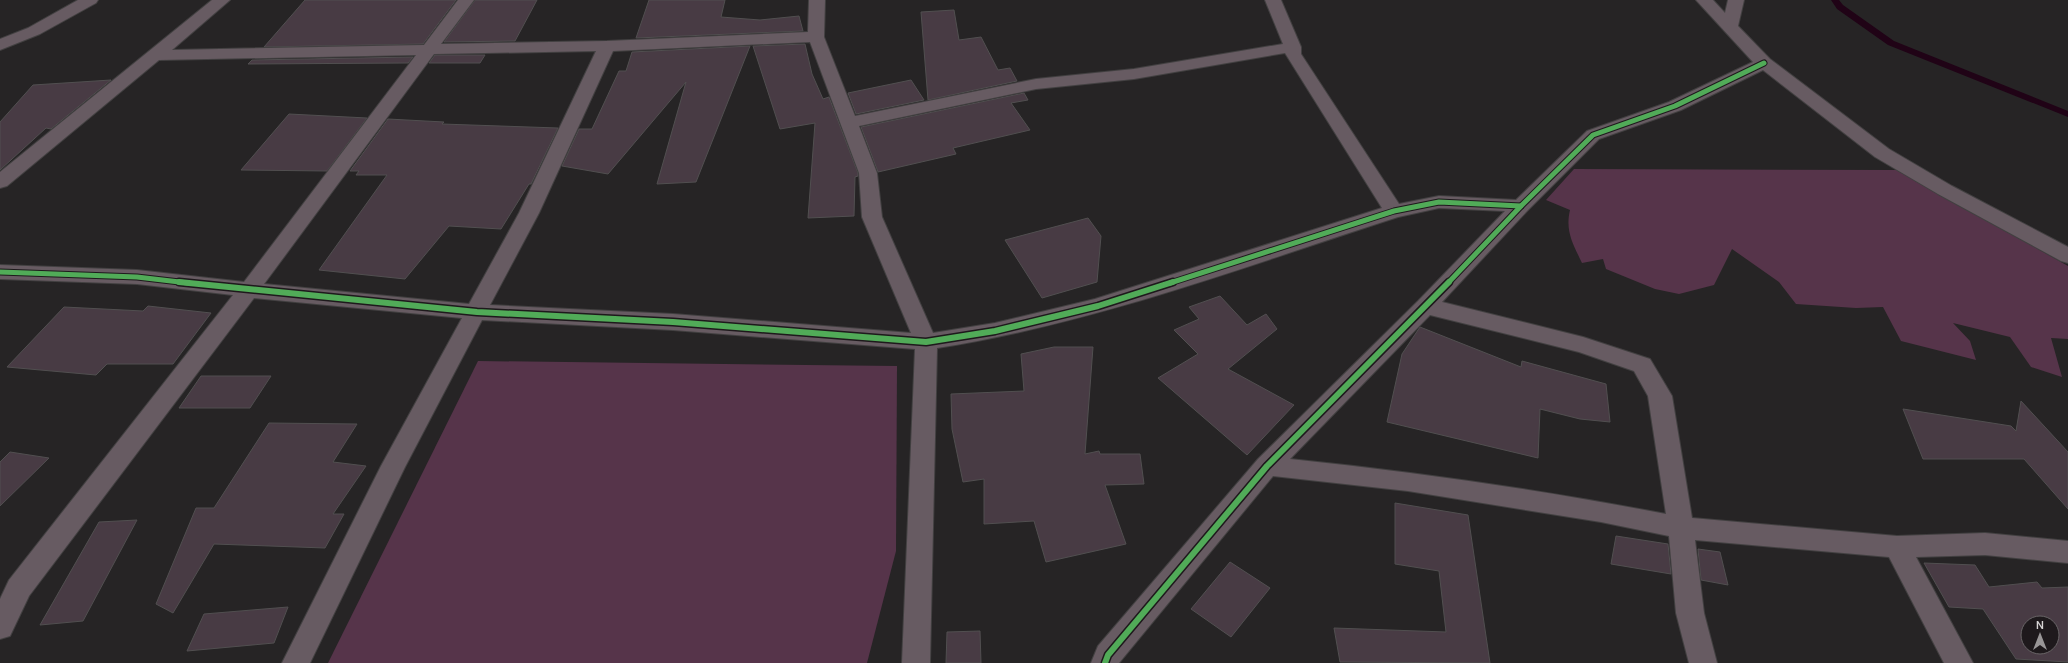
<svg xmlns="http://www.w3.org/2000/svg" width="2068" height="663" font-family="Manrope,sans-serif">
<rect width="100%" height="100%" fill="#262425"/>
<g fill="#56344a">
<path d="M1574,169L1898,170L2068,266V339L2051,338L2062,377L2031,367L2010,337L1953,323L1970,341L1976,360L1901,341L1883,307L1856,308L1796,304L1779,282L1732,249L1714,285L1679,294L1655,289L1606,269L1603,259L1582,263C1573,244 1565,231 1570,210L1546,200Z"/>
<path d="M478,361L897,366L896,551L867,663H328Z"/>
</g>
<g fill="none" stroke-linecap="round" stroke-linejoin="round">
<path fill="#200316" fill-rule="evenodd" d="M1831,0H1839L1843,5L1894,41L2068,111V117L1888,45L1837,9Z"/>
</g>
<g fill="#483b44" stroke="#514f50" fill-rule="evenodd">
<path d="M305,0H456L423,44L264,47Z"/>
<path d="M475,0H537L515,41L444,42Z"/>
<path d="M649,0H725L721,17L760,20L799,16L803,31L636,38Z"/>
<path d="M954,10L959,40L981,37L998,70L1010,68L1017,81L928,100L921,12Z"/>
<path d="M805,44L812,74L823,99L829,97L858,173V176L855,177L854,216L808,218L815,123L780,129L753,46Z"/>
<path d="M750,46L696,182L657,184L686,82L608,174L562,166L579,129H592L619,71H626L632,52Z"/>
<path d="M435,55H485L480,63H429Z"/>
<path d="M413,57L408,63L248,64L252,60Z"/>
<path d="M111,80L51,129L46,128L0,170V122L33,85Z"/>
<path d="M911,80L924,100L856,114L848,93Z"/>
<path d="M1024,93L1028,100L1011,103L1030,130L953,148L956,154L878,172L861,127Z"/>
<path d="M289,114L367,118L327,171L241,170Z"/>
<path d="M388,119L444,122L442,124L558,128L531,184H529L501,229L449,226L405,279L319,270L387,175H356L359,171H350Z"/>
<path d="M1088,218L1101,236L1097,282L1042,298L1005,240Z"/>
<path d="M1220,296L1247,325L1266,314L1277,329L1228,369L1294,405L1247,455L1158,378L1198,354L1174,330L1199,319L1189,307Z"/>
<path d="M148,306L211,313L173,364H107L96,375L7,367L64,307L143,311Z"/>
<path d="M1420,327L1521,367L1522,361L1606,384L1610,422L1580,419L1540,409L1538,458L1387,422L1402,354Z"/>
<path d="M1054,347H1093L1085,454L1099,451L1100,454H1140L1144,484L1105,485L1126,544L1046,562L1034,521L984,524V479L963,482L952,429L951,394L1024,391L1021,354Z"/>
<path d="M201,376H271L250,408H179Z"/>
<path d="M2021,401L2068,452V509L2024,459H1923L1903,409L2011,426L2016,431Z"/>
<path d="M269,423L357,424L333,462L366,466L333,514H344L325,548L214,544L173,613L156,604L196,508H214Z"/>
<path d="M10,452L49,458L0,506V462Z"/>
<path d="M1395,503L1468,515L1490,663L1340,662L1334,628L1446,632L1439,571L1395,564Z"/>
<path d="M137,520L83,621L40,625L99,522Z"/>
<path d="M1616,536L1668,544L1671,574L1611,564Z"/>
<path d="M1698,549L1720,552L1728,585L1701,580Z"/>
<path d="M1230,562L1270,588L1231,637L1191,609Z"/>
<path d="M1924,563L1975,565L1989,587L2037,582L2042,588L2068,587V662L2016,659L1983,609L1949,607ZM2028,623H2052V647H2028Z"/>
<path d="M288,607L274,643L187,651L204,614Z"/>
<path d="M980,631L981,663H946L947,632Z"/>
</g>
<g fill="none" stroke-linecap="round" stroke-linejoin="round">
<defs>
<g id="minor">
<path d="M78,0H98L96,3L40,34L0,50V39L28,28Z"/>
<path d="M212,0H230L172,50L424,45L458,0H474L441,44L607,41L808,32L809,0H825L824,37L855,116L1036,79L1134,69L1283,44L1265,0H1281L1301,47V54L1399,204L1439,196L1516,200L1587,131L1669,102L1753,62L1696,0H1713L1725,13L1728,0H1744L1738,26L1770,59L1889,149L1952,186L2068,247V263L2061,261L1938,194L1875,157L1763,70L1681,110L1599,139L1528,210L1442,302L1583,337L1650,359L1672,396L1692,518L1897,536L1985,533L2068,541V563L1985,555L1916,557L1973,663H1944L1889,557L1695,540L1704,613L1717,663H1689L1676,613L1669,536L1601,522L1408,491L1273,476L1119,663H1091L1098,646L1258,459L1418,301L1505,211L1439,208L1398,217C1246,266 1095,323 937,348L930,663H902L915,349L673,330L482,320L405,467L310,663H282L381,466L462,318L254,298L29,596L10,636L0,639V599L9,580L233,295L137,284L0,279V265L137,270L244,282L416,55L159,60L7,186L0,188V172ZM810,42L859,173L862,217L911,333L673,314L490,305L539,213L613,51ZM596,51L519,213L469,304L264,284L434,54ZM1285,53L1382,208L1095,299L995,323L933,333L882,217L877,173L859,126L1036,89L1134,79ZM1430,315L1579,352L1634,371L1648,396L1666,514C1541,490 1416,472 1290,459Z"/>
</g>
</defs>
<use href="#minor" stroke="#424041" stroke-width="2"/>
<use href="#minor" fill="#675b62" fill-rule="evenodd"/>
<defs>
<g id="cycleway-far1">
<path d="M0,272L137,277L188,283"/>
<path d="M1170,283L1394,211L1439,202L1521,206"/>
<path d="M1448,283L1521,206L1593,135L1675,106L1764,63"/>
</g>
<g id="cycleway">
<path d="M179,282L477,312L673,322L926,342L995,331L1098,306L1173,282"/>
<path d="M1105,663L1108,655L1267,466L1449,282"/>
</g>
</defs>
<use href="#cycleway-far1" stroke="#1e191c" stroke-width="7"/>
<use href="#cycleway" stroke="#1e191c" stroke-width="9"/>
<use href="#cycleway-far1" stroke="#51ab58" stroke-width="5"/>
<use href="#cycleway" stroke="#51ab58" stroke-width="6"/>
</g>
<g transform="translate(2040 635)"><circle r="19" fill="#1e191c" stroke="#686466"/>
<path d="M0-3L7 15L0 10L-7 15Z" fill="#999697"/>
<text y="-6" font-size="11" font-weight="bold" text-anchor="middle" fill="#d7d4d5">N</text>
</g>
</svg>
